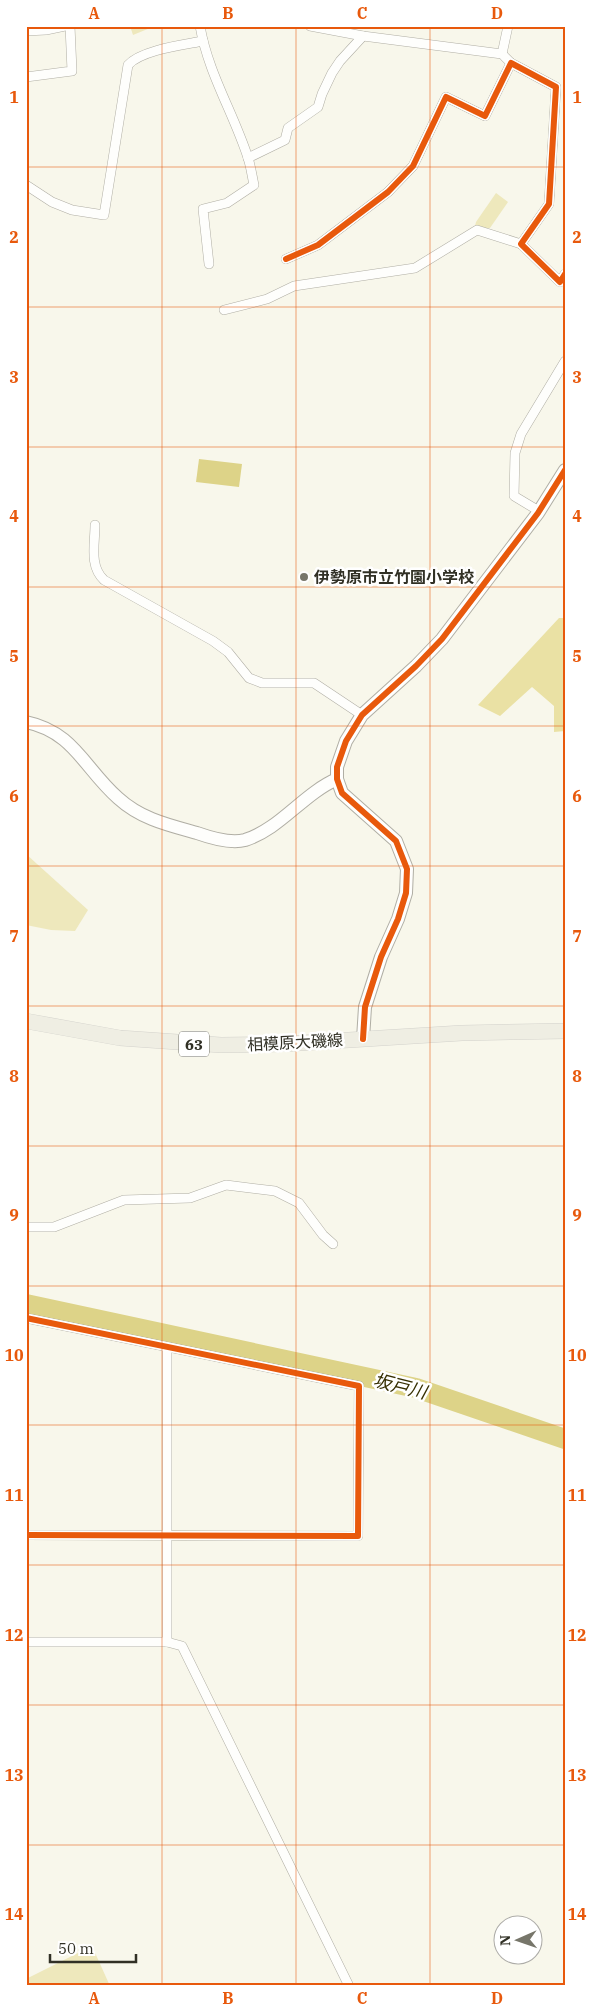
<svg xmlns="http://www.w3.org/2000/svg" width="591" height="2012" font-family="'IBM Plex Serif','Noto Sans JP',serif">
<rect width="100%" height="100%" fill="#f8f7eb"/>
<g fill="#eee8bc">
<path d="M130,26H155L133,35Z"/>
<path d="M496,193L508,202L490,228H478L475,226L476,222Z"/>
<path d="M26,854L88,910L75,931L51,930L26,925Z"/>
<path d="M92,1946L110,1986H26V1979Z"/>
</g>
<path fill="#eae1a4" d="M559,618H565V731L554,732V706L532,687L500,716L478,705Z"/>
<path fill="#ddd388" d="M199,459L242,464L239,487L196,482Z"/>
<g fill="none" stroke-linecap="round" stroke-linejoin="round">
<path stroke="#ddd388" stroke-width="20" d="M26,1304L416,1388L565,1439"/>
<defs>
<g id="street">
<path d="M200,26C208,73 234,114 248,158C251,167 252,176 254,185L227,203L203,209L209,264"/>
<path d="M310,26L363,36L502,54L511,63"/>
<path d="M26,31L46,30L65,26"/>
<path d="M502,54L508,26"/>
<path d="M26,77L72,71L70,26"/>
<path d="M248,158L285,140L288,128L318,107L322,94L332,73L340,61L363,36"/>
<path d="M26,185L52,202L72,210L104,215L128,65C141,50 183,45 203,41"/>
<path d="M286,259L318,245L388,192L413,166L446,97L485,116L511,63L556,87L549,204L521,244L560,282L565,274"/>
<path d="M224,310L267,299L294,286L415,268L477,230L521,244"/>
<path d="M539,511L514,496L515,453L521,434L565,361"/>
<path d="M95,525C95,544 89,566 104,580L213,641L228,652L249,678L262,683H314L362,715"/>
<path d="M26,1227H54L124,1200L190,1198L226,1185L275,1191L299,1203L323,1235L333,1244"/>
<path d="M26,1318L359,1386L358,1536L26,1535"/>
<path d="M26,1642H167L182,1646L349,1986"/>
<path d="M167,1642V1347"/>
</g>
<g id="secondary">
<path d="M26,722C74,732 84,768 118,798C141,819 168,825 197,833C211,838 230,844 245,840C280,829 303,794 337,779"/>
<path d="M363,1039L365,1007L381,957L398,919L406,893L407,869L396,841L342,793L337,779V767L346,741L362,715L416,666L442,639L538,513L565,470"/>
</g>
<path id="primary" d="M26,1021L120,1038L221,1045L284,1044L462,1033L565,1031"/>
</defs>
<use href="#street" stroke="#b0aea4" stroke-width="10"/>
<use href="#secondary" stroke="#b0aea4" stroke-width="14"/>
<use href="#primary" stroke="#d3d2cc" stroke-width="16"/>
<use href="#street" stroke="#fefefc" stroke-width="9"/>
<use href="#secondary" stroke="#fefefc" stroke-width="12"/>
<use href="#primary" stroke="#efeee3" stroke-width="15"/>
<defs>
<g id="cycleway">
<path d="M286,259L318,245L388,192L413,166L446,97L485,116L511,63L556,87L549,204L521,244L560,282L565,274"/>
<path d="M363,1039L365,1007L381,957L398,919L406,893L407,869L396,841L342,793L337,779V767L346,741L362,715L416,666L442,639L538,513L565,470"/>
<path d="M26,1318L359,1386L358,1536L26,1535"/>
</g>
</defs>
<use href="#cycleway" stroke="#fff" stroke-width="9"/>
<use href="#cycleway" stroke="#e8590c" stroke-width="6"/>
</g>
<path fill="none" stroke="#e8590c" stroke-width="1" stroke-opacity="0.55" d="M162,26V1986M296,26V1986M430,26V1986M26,167H565M26,307H565M26,447H565M26,587H565M26,726H565M26,866H565M26,1006H565M26,1146H565M26,1286H565M26,1425H565M26,1565H565M26,1705H565M26,1845H565"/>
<circle fill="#77766a" stroke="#fff" stroke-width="2" cx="304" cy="577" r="5"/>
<g text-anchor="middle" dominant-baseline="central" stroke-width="5" stroke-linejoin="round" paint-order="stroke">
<rect fill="#fff" stroke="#6f6e66" stroke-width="1" x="179" y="1031.5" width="30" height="25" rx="4"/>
<g font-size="15" font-weight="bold" fill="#313025">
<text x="194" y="1044">63</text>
</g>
<g font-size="16" font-weight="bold" fill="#313025" stroke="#fff" text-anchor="start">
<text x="314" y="577">伊勢原市立竹園小学校</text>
</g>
<g font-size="16" fill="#313025" stroke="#fff">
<text transform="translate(295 1042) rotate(-3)">相模原大磯線</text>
</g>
<g font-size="18" font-style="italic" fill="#362f02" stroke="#fff">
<text transform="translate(400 1386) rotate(14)">坂戸川</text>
</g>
</g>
<rect width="591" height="2012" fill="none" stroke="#ffffff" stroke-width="55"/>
<g transform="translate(518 1940) rotate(268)"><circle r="24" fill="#ffffff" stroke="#adaca8"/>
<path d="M0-4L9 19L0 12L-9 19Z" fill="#77766a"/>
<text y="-8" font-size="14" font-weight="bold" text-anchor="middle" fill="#313025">N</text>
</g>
<path d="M50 1954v8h86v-8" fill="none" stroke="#313025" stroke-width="2.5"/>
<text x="58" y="1954" font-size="15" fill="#313025" stroke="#ffffff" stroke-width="4" paint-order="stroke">50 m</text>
<rect x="28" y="28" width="536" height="1956" fill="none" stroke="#e8590c" stroke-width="2"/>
<g font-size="16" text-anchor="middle" font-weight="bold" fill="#e8590c">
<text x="94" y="19">A</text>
<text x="228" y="19">B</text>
<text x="362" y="19">C</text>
<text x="497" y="19">D</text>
<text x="14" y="103">1</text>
<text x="577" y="103">1</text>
<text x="14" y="243">2</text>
<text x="577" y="243">2</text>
<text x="14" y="383">3</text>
<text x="577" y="383">3</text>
<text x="14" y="522">4</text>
<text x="577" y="522">4</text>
<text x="14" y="662">5</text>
<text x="577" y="662">5</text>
<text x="14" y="802">6</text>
<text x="577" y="802">6</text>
<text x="14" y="942">7</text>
<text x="577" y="942">7</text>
<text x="14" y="1082">8</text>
<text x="577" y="1082">8</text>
<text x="14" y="1221">9</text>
<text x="577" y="1221">9</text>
<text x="14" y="1361">10</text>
<text x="577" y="1361">10</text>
<text x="14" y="1501">11</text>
<text x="577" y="1501">11</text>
<text x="14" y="1641">12</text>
<text x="577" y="1641">12</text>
<text x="14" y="1781">13</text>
<text x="577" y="1781">13</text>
<text x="14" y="1920">14</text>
<text x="577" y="1920">14</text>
<text x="94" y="2004">A</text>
<text x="228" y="2004">B</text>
<text x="362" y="2004">C</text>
<text x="497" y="2004">D</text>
</g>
</svg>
